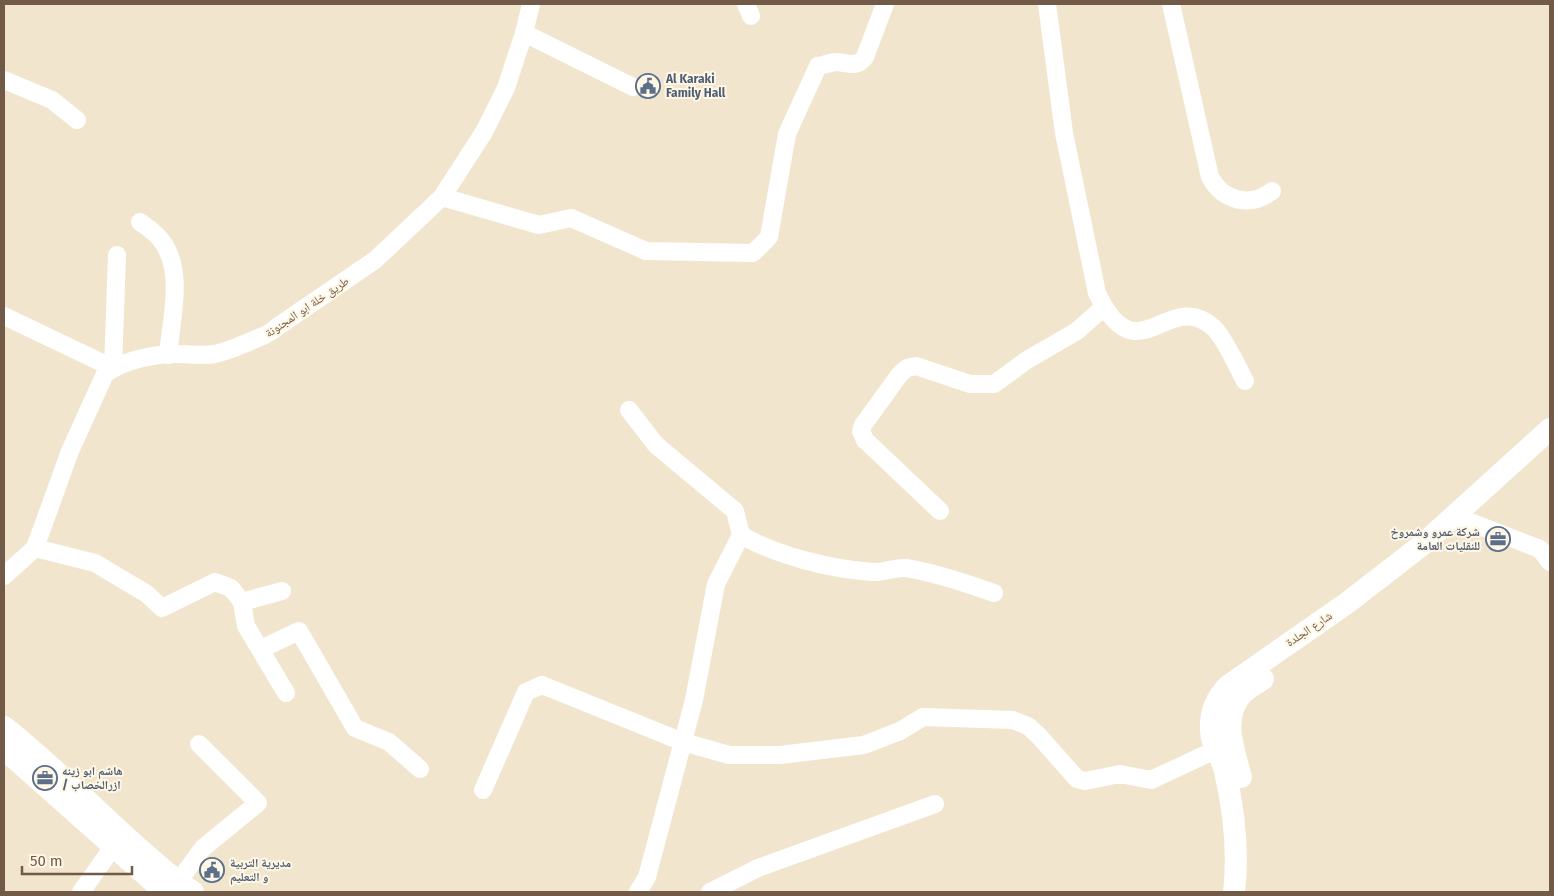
<svg xmlns="http://www.w3.org/2000/svg" width="1554" height="896" font-family="'Fira Sans','Noto Naskh Arabic',sans-serif">
<rect width="100%" height="100%" fill="#fbf3e0"/>
<rect fill="#f2e5ce" x="4" y="4" width="1546" height="888"/>
<g fill="none" stroke-linecap="round" stroke-linejoin="round">
<g stroke="#fff" stroke-width="18">
<path d="M746,4L751,16"/>
<path d="M1047,4L1064,133L1097,293C1138,379 1168,286 1214,328C1225,339 1237,366 1245,381"/>
<path d="M1171,4L1210,177C1223,201 1250,208 1272,191"/>
<path d="M524,33L633,87"/>
<path d="M4,80L52,100L77,120"/>
<path d="M442,197L539,225L571,218L646,251L753,253L769,237L787,134L818,66C824,65 829,63 835,62C847,62 856,69 865,57L885,4"/>
<path d="M140,222C147,227 156,233 161,240C185,270 171,320 168,355"/>
<path d="M4,316L113,368L117,255"/>
<path d="M629,410L656,445L735,511L741,535L716,584L694,700L647,877L638,892"/>
<path d="M940,511L865,440L861,431L863,425L900,374L907,368L916,366L970,384H994L1027,360L1077,331L1104,307"/>
<path d="M1457,514L1467,521L1540,549L1550,562"/>
<path d="M741,535C777,556 831,569 872,572C883,573 895,567 906,568C936,573 965,583 994,593"/>
<path d="M35,548L95,563L147,594L162,608L215,582L231,588L242,602L282,591"/>
<path d="M4,576L35,548L70,451L105,374C123,360 155,354 177,354C190,354 202,356 215,354C229,351 239,346 251,341C262,336 269,335 277,327L375,260L442,197L484,132L506,88L524,33L531,4"/>
<path d="M242,602L246,626L286,693"/>
<path d="M261,649L299,631L355,728L389,742L420,769"/>
<path d="M483,790L526,692L542,685L683,742L729,755H780L864,745L900,731L923,717L1013,720L1028,726L1038,735L1077,779L1085,781L1120,774L1151,780L1228,744"/>
<path d="M178,882L203,848L258,803L199,744"/>
<path d="M81,892L113,847"/>
<path d="M710,892L758,868L935,804"/>
</g>
<g stroke="#fff" stroke-width="22">
<path d="M4,727C53,765 96,811 143,852C159,866 175,881 193,892"/>
<path d="M4,749L165,892"/>
<path d="M1241,777C1234,751 1221,719 1241,695C1246,689 1256,684 1263,679"/>
<path d="M1234,892C1239,851 1234,811 1225,771C1222,757 1211,744 1211,731C1210,713 1215,699 1228,686L1347,603L1422,545L1550,429"/>
</g>
</g>
<defs>
<symbol id="civic-ring" viewBox="-11 -11 22 22"><circle r="9.5" fill="#fff7e5" stroke="#5c6f8a" stroke-width="1.5"/><path d="M-.6-6.5H3V-4.5H.6V-3L4-1V1h2V6H-6V1h2V-1L-.6-3ZM-1.2 2.5V6h2.4V2.5Z" fill="#5c6f8a"/></symbol>
<symbol id="office-ring" viewBox="-11 -11 22 22"><circle r="9.5" fill="#fff7e5" stroke="#5c6f8a" stroke-width="1.5"/><path d="M-6-3h4V-5.5h4V-3h4V5H-6ZM-1-4.5V-3h2v-1.5ZM-6 0V1H6V0Z" fill="#5c6f8a"/></symbol>
</defs>
<g fill-rule="evenodd">
<use href="#civic-ring" x="634" y="72" width="28" height="28"/>
<use href="#office-ring" x="1484" y="525" width="28" height="28"/>
<use href="#office-ring" x="31" y="764" width="28" height="28"/>
<use href="#civic-ring" x="198" y="856" width="28" height="28"/>
</g>
<g text-anchor="middle" dominant-baseline="central" stroke-width="4" stroke-linejoin="round" paint-order="stroke">
<g font-size="12" font-weight="bold" fill="#4e5e75" stroke="#fff7e5" text-anchor="start">
<text x="666" y="79">Al Karaki<tspan x="666" dy="14">Family Hall</tspan></text>
<text x="1480" y="532" text-anchor="end">شركة عمرو وشمروخ<tspan x="1480" dy="14">للنقليات العامة</tspan></text>
<text x="62" y="771">هاشم ابو زينه<tspan x="62" dy="14">/ ازرالخصاب</tspan></text>
<text x="230" y="863">مديرية التربية<tspan x="230" dy="14">و التعليم</tspan></text>
</g>
<g font-size="12" fill="#715b48" stroke="#fff7e5">
<text transform="translate(307 307) rotate(-34)">طريق خلة ابو المجنونة</text>
<text transform="translate(1309 629) rotate(-34)">شارع الجلدة</text>
</g>
</g>
<rect width="1554" height="896" fill="none" stroke="#715b48" stroke-width="10"/>
<path d="M22 866v8h110v-8" fill="none" stroke="#715b48" stroke-width="2.5"/>
<text x="30" y="866" font-size="15" fill="#715b48" stroke="#fff7e5" stroke-width="4" paint-order="stroke">50 m</text>
</svg>
